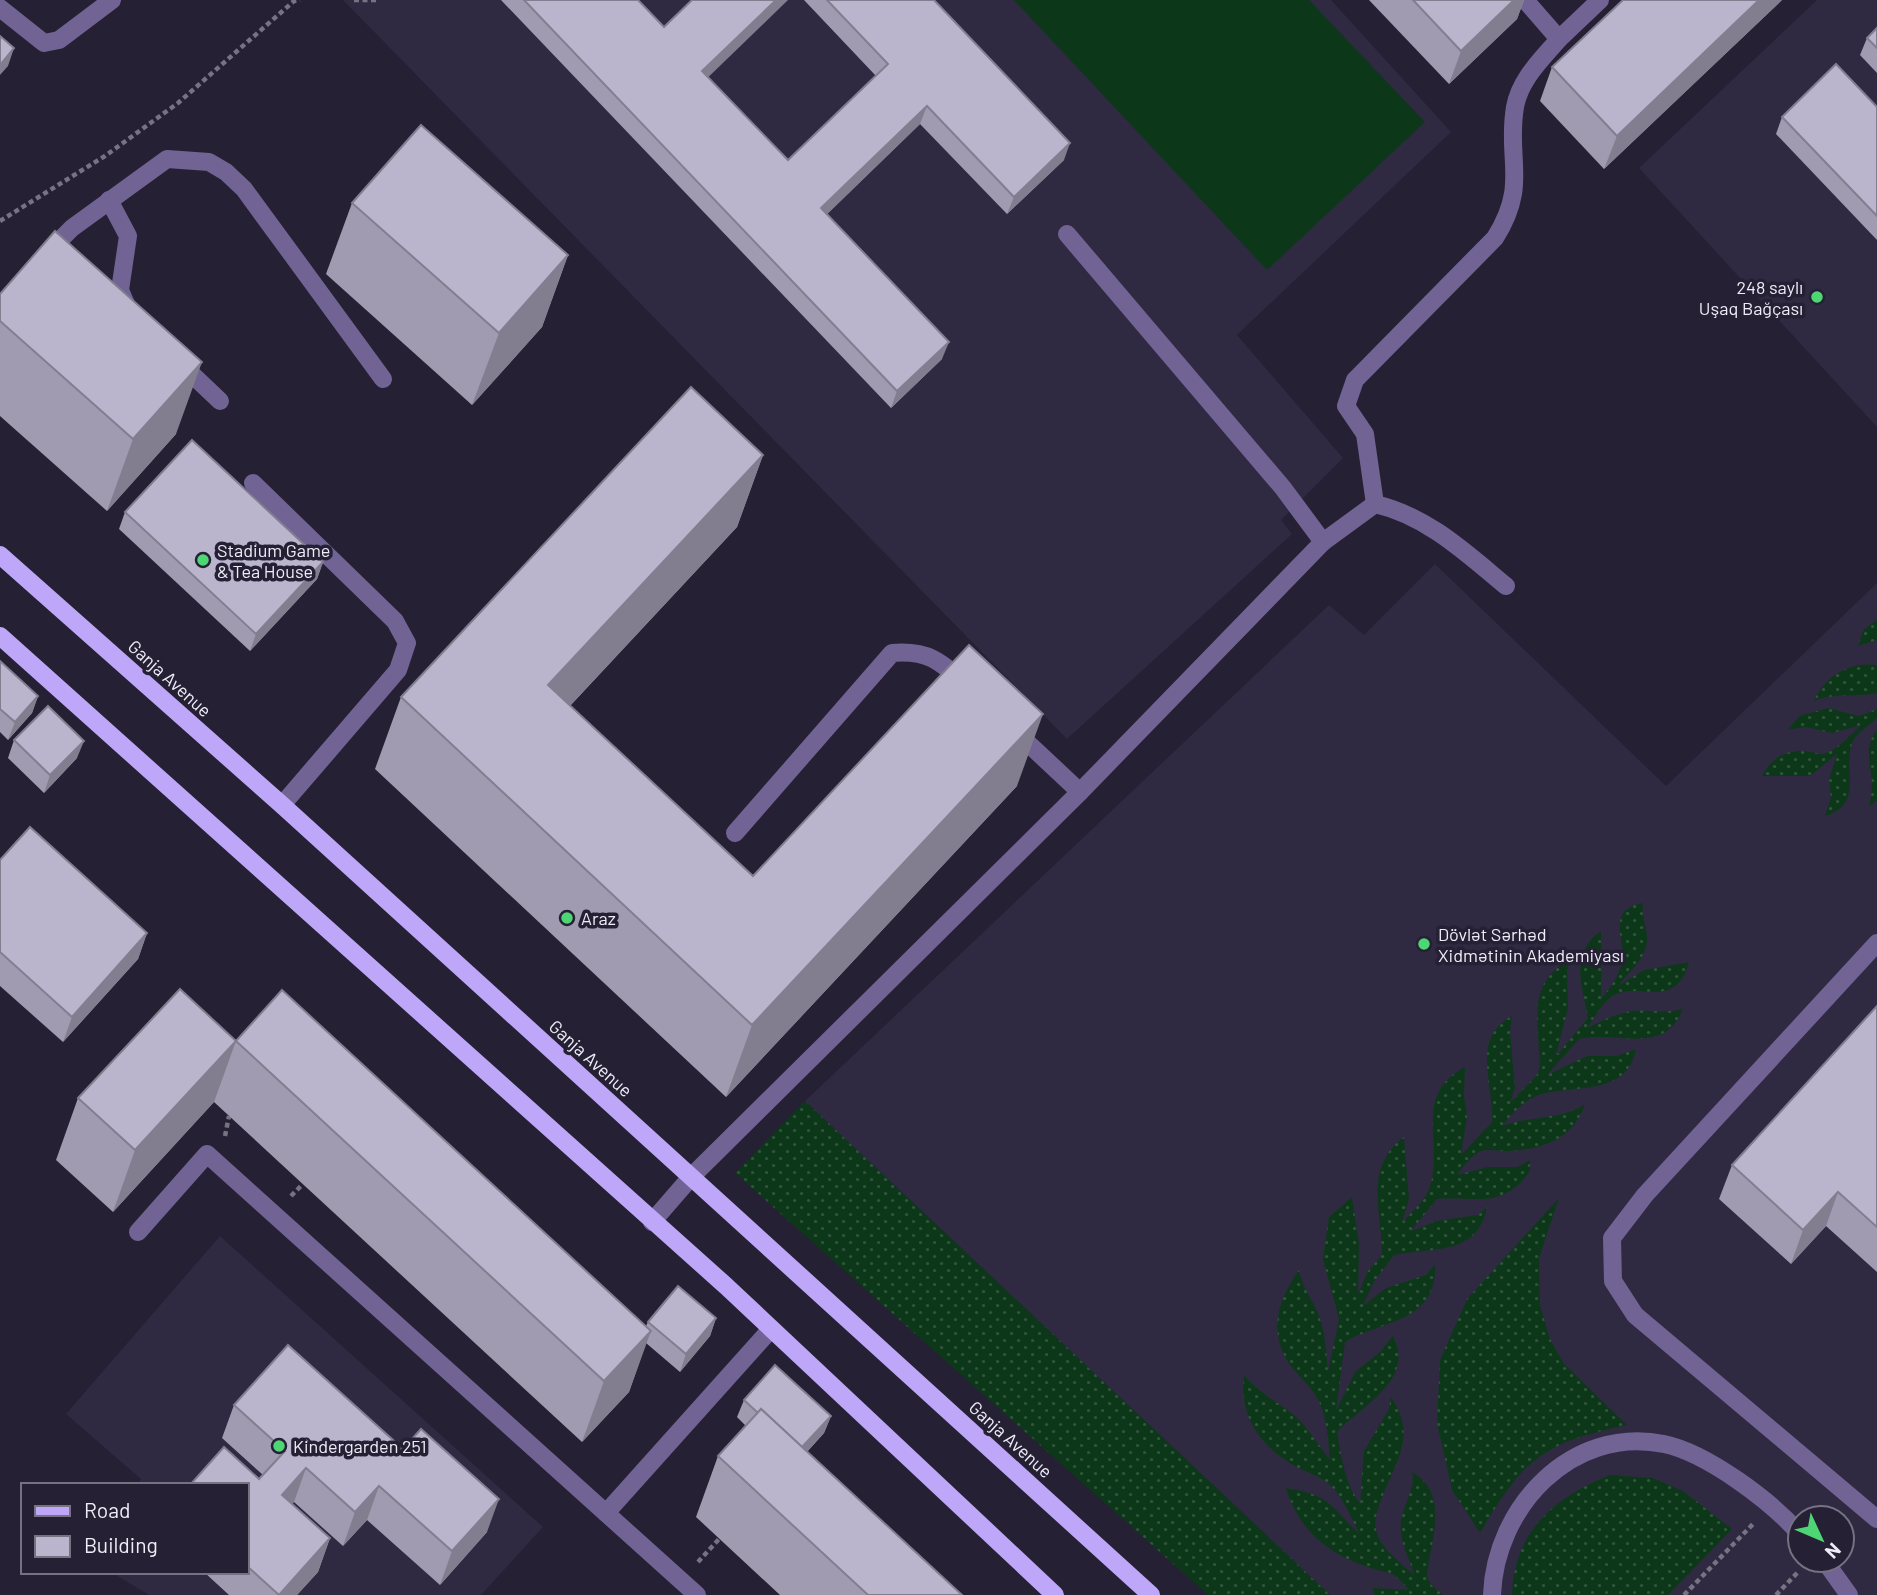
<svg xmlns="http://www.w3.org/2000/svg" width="1877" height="1595" font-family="Barlow,sans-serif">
<defs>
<pattern id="grass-dots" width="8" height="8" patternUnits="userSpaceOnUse" patternTransform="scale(1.75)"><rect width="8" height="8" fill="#0c3819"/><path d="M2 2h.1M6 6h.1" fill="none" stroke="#30553b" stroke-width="1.8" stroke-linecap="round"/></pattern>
</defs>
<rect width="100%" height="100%" fill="#252033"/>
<g fill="#302942" fill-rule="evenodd">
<path d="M343,0H1331L1451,132L1237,335L1343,458L1281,520L1292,534L1067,739Z"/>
<path d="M1817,0H1877V427L1639,168Z"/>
<path d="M1435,564L1666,786L1877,583V1595H1330L805,1101L1329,605L1364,635ZM1800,1518H1842V1560H1800Z"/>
<path d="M220,1236L543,1527L481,1595H149L111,1572H247V1485H138L141,1479L66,1414Z"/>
</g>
<g fill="url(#grass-dots)">
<path d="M1877,620V640L1858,646L1864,629Z"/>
<path d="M1877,665V693C1855,698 1835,692 1814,701C1826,675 1849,662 1877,665Z"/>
<path d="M1828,708L1859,716L1877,709V718C1870,725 1858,732 1853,741C1841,766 1866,804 1825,816L1831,797L1829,779L1837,754L1810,776H1762C1772,758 1784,750 1805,751C1810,751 1817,754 1822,754C1836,752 1851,734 1861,725L1832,733L1805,727L1788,730L1799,716Z"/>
<path d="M1877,730V800L1869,807C1870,800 1872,792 1872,784C1871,765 1863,747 1877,730Z"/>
<path d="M1643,903C1641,916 1646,925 1647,937C1648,958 1630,970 1618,986L1644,970L1689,962C1675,1013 1638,979 1611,997C1602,1003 1594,1019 1587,1028C1602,1021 1616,1013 1633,1011C1650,1009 1666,1014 1683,1009C1664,1057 1617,1030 1579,1039L1547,1075L1587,1056H1616L1636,1049C1627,1097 1574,1084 1539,1095C1524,1100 1512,1114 1502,1126C1528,1116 1562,1120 1585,1104C1573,1140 1542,1150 1506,1151C1499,1151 1486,1148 1479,1152C1471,1156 1462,1168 1457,1175L1488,1167H1517L1530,1160V1171C1503,1210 1475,1196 1437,1199L1410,1232L1436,1221L1478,1215L1487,1207C1478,1256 1433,1247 1394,1255L1373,1283L1363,1306L1386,1288L1426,1275L1435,1265C1437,1323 1382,1320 1345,1342L1336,1411L1355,1372L1380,1352L1393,1336C1416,1380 1362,1405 1337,1432C1341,1458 1345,1482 1360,1504L1364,1451L1389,1409L1391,1397C1417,1435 1397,1459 1382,1498C1378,1508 1374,1518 1376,1530C1380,1548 1401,1563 1414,1575C1410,1558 1398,1540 1401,1521C1403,1504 1416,1489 1412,1472C1451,1494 1430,1542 1427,1576L1431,1585L1443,1595H1375L1372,1588L1409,1590C1389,1567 1393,1576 1368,1567C1326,1553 1299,1530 1286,1488C1332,1495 1329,1506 1359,1533C1351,1517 1344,1499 1331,1486C1321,1476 1305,1472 1293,1465C1259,1445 1239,1415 1244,1375C1263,1397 1277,1400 1296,1417C1310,1430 1319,1446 1330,1460C1328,1439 1327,1414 1316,1396C1308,1383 1296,1374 1288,1362C1268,1329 1279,1298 1299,1270C1302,1288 1313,1299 1319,1316C1326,1335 1326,1352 1328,1371L1339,1319L1323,1259L1329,1217L1352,1197L1359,1244L1358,1294L1368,1271L1382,1255C1382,1212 1363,1167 1404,1137L1409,1199L1402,1223C1410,1213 1425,1201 1429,1189C1445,1146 1411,1095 1465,1067L1464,1096L1467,1117L1461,1155L1492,1122C1494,1085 1470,1038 1512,1016L1510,1032L1515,1088L1510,1103L1537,1075L1540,1066C1539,1022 1525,983 1571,959L1567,970L1568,1008L1556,1056L1588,1018C1582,985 1569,953 1601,931V999C1611,987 1619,976 1622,961C1626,940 1605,910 1643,903Z"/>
<path d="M805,1101L1330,1595H1208L735,1173Z"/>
<path d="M1559,1198L1539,1258L1540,1305L1550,1339L1564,1364L1627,1425C1543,1443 1524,1458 1480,1533L1452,1490L1437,1423L1440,1360L1467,1299Z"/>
<path d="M1609,1475L1653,1478L1683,1491L1732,1529L1668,1595H1512C1514,1531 1554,1498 1609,1475Z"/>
</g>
<path fill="#0c3819" d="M1014,0H1309L1425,122L1267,270Z"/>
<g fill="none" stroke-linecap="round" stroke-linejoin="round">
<g stroke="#777383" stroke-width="4.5" stroke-dasharray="5 3.5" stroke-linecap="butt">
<path d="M354,0H378"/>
<path d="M0,221L105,156L178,103L294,1L300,0"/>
<path d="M225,1136L229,1116"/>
<path d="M291,1196L303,1184"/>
<path d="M698,1562L719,1539"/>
<path d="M1684,1595L1753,1524"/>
<path d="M1776,1595L1799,1571"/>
</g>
<g stroke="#716394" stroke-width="18">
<path d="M1525,0L1559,39L1600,0"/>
<path d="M0,8L44,43L59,40L112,0"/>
<path d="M109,200L128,236L120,290L129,311"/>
<path d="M1067,234L1283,488L1323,542"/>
<path d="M46,254L72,228L167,159L209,162L226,172L244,189L383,379"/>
<path d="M180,363L220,401"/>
<path d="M253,483L395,621L407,643L398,670L282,805"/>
<path d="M1375,504L1365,434L1346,406L1355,380L1495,238C1529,184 1506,160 1515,107C1520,79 1542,59 1559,39"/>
<path d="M1016,732L1080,792"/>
<path d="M735,833L892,653C928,650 940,661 965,684"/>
<path d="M1877,943L1645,1195L1612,1238L1613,1281L1635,1315L1877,1519"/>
<path d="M652,1222L691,1177L1080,792L1323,542L1375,504C1427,516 1465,552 1506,586"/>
<path d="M138,1232L207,1154L697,1595"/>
<path d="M606,1513L771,1329"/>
<path d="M1824,1560L1849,1595"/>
<path d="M1492,1595C1495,1508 1571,1425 1664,1444C1707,1453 1771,1501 1800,1534"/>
</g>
<g stroke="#bea7f8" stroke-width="18">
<path d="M0,555L282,805L1151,1595"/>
<path d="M0,636L726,1286L1055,1595"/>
</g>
</g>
<g fill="#a09bb0">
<path d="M501,0H638L664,27L708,77L788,160L876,76L804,0H934L1064,160L1007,214L920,124L827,214L942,359L891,408Z"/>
<path d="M1369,0H1524L1517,19L1449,84Z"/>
<path d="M1782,0L1604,169L1540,101L1552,67Z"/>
<path d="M1877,28V73L1860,55L1867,38Z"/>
<path d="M1877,107V240L1776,134L1782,117Z"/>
<path d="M352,203L568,255L542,327L472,405L326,274Z"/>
<path d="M0,294L176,434L107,511L0,416Z"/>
<path d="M763,455L737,527L570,706L753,876L1017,786L726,1097L375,769L401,697Z"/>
<path d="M125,512L323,562L317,579L250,651L119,529Z"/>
<path d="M0,661L38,696L32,713L8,740L0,732Z"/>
<path d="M14,740L77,758L44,793L8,758Z"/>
<path d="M0,860L147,933L138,959L63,1042L0,986Z"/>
<path d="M1877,1006V1272L1826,1226L1791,1264L1719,1199L1732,1165Z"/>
<path d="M236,1041L646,1326L648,1322L716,1318L710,1336L680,1372L646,1343L629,1392L582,1442L214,1102L113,1212L56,1160L78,1098Z"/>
<path d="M744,1400L831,1416L824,1433L807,1452L962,1595H780L696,1517L718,1456L746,1426L737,1417Z"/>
<path d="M234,1405L487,1532L440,1585L367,1520L343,1546L294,1502L292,1504L330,1538L318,1572L297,1595H229L204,1572H247V1485L259,1479L263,1475L222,1438Z"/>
</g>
<g fill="#827e90">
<path d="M776,0H788L696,89L702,71Z"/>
<path d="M1514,0H1524L1517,19L1449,84L1461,51Z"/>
<path d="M1759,0H1782L1604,169L1617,136Z"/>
<path d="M14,48L8,66L0,75V65Z"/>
<path d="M927,106L920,124L815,226L821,208Z"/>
<path d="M1070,143L1064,160L1007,214L1014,197Z"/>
<path d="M568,255L542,327L472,405L499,333Z"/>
<path d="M949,342L942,359L891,408L897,391Z"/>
<path d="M202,362L176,434L107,511L133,439Z"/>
<path d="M763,455L737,527L522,757L548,685Z"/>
<path d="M323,562L317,579L250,651L256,634Z"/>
<path d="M38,696L32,713L8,740L15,722Z"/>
<path d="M1043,714L1017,786L726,1097L752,1025Z"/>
<path d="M84,741L77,758L44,793L50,775Z"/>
<path d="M147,933L138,959L63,1042L72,1017Z"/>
<path d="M236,1041L214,1102L113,1212L135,1150Z"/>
<path d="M1838,1192L1826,1226L1791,1264L1803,1230Z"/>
<path d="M716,1318L710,1336L680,1372L686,1354Z"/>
<path d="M651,1331L629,1392L582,1442L604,1381Z"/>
<path d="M831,1416L824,1433L792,1468L799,1451Z"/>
<path d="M306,1468L294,1502L270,1528L282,1495Z"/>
<path d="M379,1486L367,1520L343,1546L355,1512Z"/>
<path d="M499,1499L487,1532L440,1585L452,1551Z"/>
<path d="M330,1538L318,1572L297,1595H279Z"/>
</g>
<g fill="#bab4cd" stroke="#827e90" stroke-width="2">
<path d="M524,0H638L664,27L692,0H776L702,71L788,160L888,64L827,0H934L1070,143L1014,197L927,106L821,208L949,342L897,391Z"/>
<path d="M1413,0H1514L1461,51Z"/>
<path d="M1623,0H1759L1617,136L1552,67Z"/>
<path d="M1877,28V48L1867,38Z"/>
<path d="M0,36L14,48L0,65Z"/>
<path d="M1836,64L1877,107V216L1782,117Z"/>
<path d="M421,125L568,255L499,333L352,203Z"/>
<path d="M55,231L202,362L133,439L0,321V294Z"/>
<path d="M691,387L763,455L548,685L753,876L969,645L1043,714L752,1025L401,697Z"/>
<path d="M192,440L323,562L256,634L125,512Z"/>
<path d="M0,661L38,696L15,722L0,709Z"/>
<path d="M48,706L84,741L50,775L14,740Z"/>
<path d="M30,827L147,933L72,1017L0,952V860Z"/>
<path d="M180,989L236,1041L135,1150L78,1098Z"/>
<path d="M282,990L651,1331L604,1381L236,1041Z"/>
<path d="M1877,1006V1227L1838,1192L1803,1230L1732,1165Z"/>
<path d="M678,1286L716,1318L686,1354L648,1322Z"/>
<path d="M288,1345L403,1449L421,1429L499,1499L452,1551L379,1486L355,1512L306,1468L282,1495L330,1538L279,1595L247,1566V1485H190L224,1447L259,1479L285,1451L234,1405Z"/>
<path d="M775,1365L831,1416L802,1447L761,1409L758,1413L744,1400Z"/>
<path d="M761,1409L962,1595H868L718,1456Z"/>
</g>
<g fill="#4ed675" stroke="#252033" stroke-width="2.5">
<circle cx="1817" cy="297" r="7"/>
<circle cx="203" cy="560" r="7"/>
<circle cx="567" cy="918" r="7"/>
<circle cx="1424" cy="944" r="7"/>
<circle cx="279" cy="1446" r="7"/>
</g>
<g text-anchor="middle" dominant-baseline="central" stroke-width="7" stroke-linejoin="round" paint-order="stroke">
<g font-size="18" fill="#efecf9" stroke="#252033" text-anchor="start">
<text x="1803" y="287" text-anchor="end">248 saylı<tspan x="1803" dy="21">Uşaq Bağçası</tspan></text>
<text x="217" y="550">Stadium Game<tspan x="217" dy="21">&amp; Tea House</tspan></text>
<text x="581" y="918">Araz</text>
<text x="1438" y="934">Dövlət Sərhəd<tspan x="1438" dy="21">Xidmətinin Akademiyası</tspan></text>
<text x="293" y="1446">Kindergarden 251</text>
</g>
<g font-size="18" fill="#efecf9" stroke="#252033">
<text transform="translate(170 678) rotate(42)">Ganja Avenue</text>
<text transform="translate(591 1058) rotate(42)">Ganja Avenue</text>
<text transform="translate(1011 1439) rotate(42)">Ganja Avenue</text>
</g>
</g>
<rect x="21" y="1483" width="228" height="91" fill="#252033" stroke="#767282" stroke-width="2"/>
<rect x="35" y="1506" width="35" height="10" fill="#bea7f8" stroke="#767282" stroke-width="2"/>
<text x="84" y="1518" font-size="21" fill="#efecf9">Road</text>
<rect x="35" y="1536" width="35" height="21" fill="#bab4cd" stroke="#767282" stroke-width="2"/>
<text x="84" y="1553" font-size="21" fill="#efecf9">Building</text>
<g transform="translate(1821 1539) rotate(134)"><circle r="33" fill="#252033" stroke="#767282" stroke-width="2"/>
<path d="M0-5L12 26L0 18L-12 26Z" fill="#4ed675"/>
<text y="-10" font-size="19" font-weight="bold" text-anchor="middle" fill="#efecf9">N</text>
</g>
</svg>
